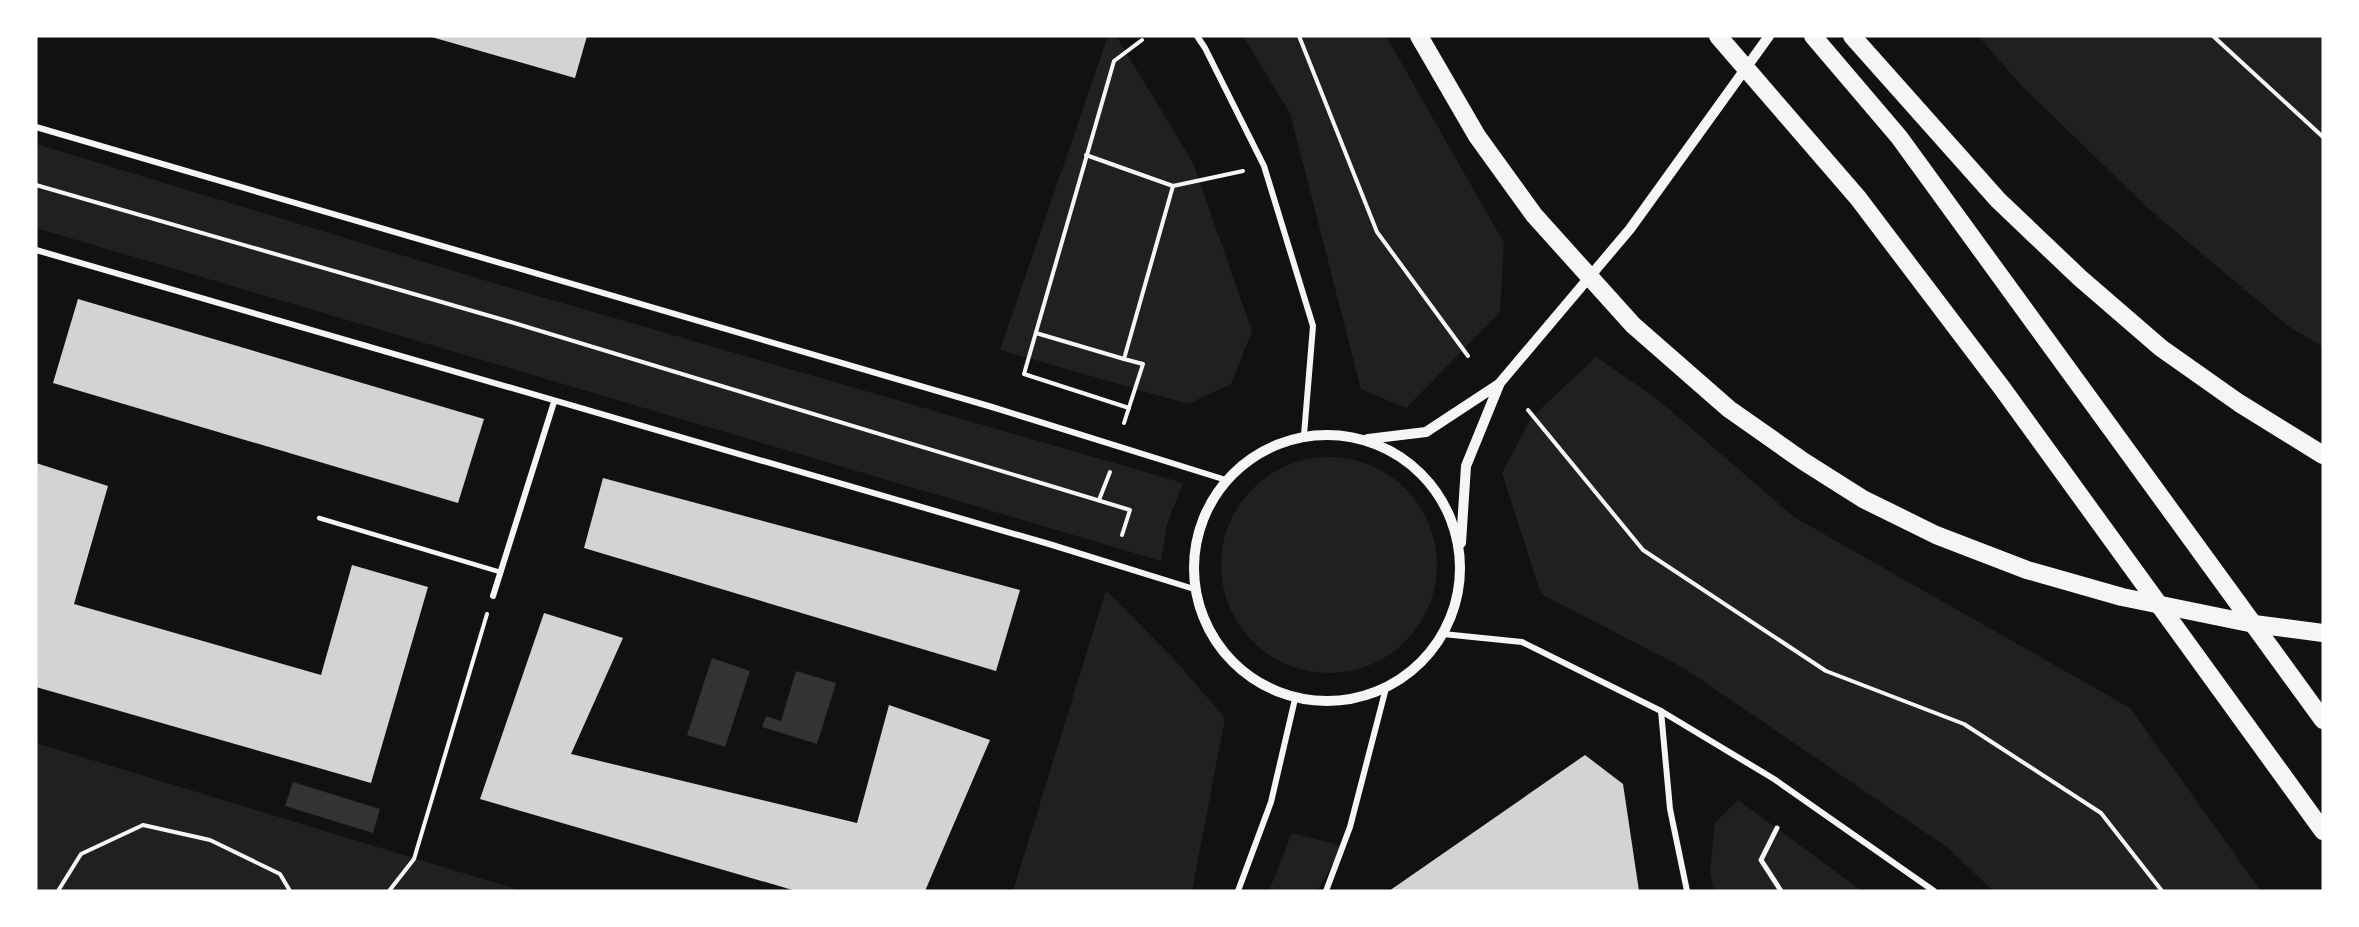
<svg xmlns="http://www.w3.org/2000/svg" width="2359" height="927" font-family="Jost,sans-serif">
<rect width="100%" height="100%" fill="#111"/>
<g fill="#202020">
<path d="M1108,36H1116L1193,163L1252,331L1231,384L1188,404L1000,350Z"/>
<path d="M1243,36H1386L1504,243L1500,312L1406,408L1361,389L1290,113Z"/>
<path d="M1978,36H2323V347L2288,326L2150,210L2023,87Z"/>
<path d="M36,144L500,285L1183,483L1167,524L1161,561L36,228Z"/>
<path d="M1596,357L1656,398L1794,517L2130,708L2261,891H1993L1948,848L1684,668L1541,594L1502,473L1531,418Z"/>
<circle cx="1329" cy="565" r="108"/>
<path d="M1106,590L1173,658L1225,718L1192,891H1013Z"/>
<path d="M36,743L522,891H36Z"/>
<path d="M1738,800L1862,891H1714L1710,872L1715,823Z"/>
<path d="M1292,833L1343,846L1317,891H1269Z"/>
</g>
<g fill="#333">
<path d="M712,658L750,671L725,747L687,735Z"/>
<path d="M796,671L836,683L817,744L762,727L766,716L781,721Z"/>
<path d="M293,782L380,809L373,833L285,806Z"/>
</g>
<g fill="#d3d3d3">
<path d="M428,36H587L575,78Z"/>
<path d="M78,299L484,419L458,503L53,383Z"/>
<path d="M36,463L108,486L74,604L321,675L352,565L428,587L371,783L36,687Z"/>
<path d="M603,478L1020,590L996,671L584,548Z"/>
<path d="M544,613L623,638L571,754L857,823L889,705L990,740L925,891H796L480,799Z"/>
<path d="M1585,755L1623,784L1639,891H1389Z"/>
</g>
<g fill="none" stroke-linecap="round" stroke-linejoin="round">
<g stroke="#f5f5f5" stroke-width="4">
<path d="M1299,36L1377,232L1468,356"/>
<path d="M2213,36L2323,137"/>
<path d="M1086,155L1173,186L1243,171"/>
<path d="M36,185L504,320L1130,510L1122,535"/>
<path d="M1036,333L1124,359"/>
<path d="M1129,408L1024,374L1114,61L1142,40"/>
<path d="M1528,410L1643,550L1826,671L1964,724L2101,813L2162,891"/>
<path d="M1124,423L1143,364L1124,359L1173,186"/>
<path d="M1099,500L1110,472"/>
<path d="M58,891L81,854L143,825L210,840L280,874L290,891"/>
<path d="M389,891L414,859L487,614"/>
</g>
<path stroke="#f5f5f5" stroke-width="4.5" d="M319,518L500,572"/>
<path stroke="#f5f5f5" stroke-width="5" d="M1777,828L1761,860L1781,891"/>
<g stroke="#f5f5f5" stroke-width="6">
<path d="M1197,36L1205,48L1264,166L1313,326L1304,435"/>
<path d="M36,127L992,407L1226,480"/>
<path d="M36,250L1049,544L1194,589"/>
<path d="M493,596L554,402"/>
<path d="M1443,634L1522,642L1661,711L1774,779L1934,891"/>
<path d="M1661,711L1670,809L1687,891"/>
<path d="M1238,891L1271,802L1295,699"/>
<path d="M1326,891L1350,827L1386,688"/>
</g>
<g stroke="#f5f5f5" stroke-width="10">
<circle cx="1327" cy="568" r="133"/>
<path d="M1368,439L1426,432L1499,384L1630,229L1769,36"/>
<path d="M1461,543L1466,466L1499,385"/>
</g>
<g stroke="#f5f5f5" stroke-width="18">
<path d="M1419,36L1477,136L1534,215L1633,325L1729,409L1803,461L1863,499L1936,535L2027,570L2122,597L2254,624L2323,633"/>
<path d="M1718,36L1858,198L2002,388L2323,831"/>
<path d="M1813,36L1899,137L2323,720"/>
<path d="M1852,36L1998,200L2080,278L2161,348L2239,403L2323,455"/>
</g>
</g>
<rect width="2359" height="927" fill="none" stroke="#ffffff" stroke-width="75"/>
</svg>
